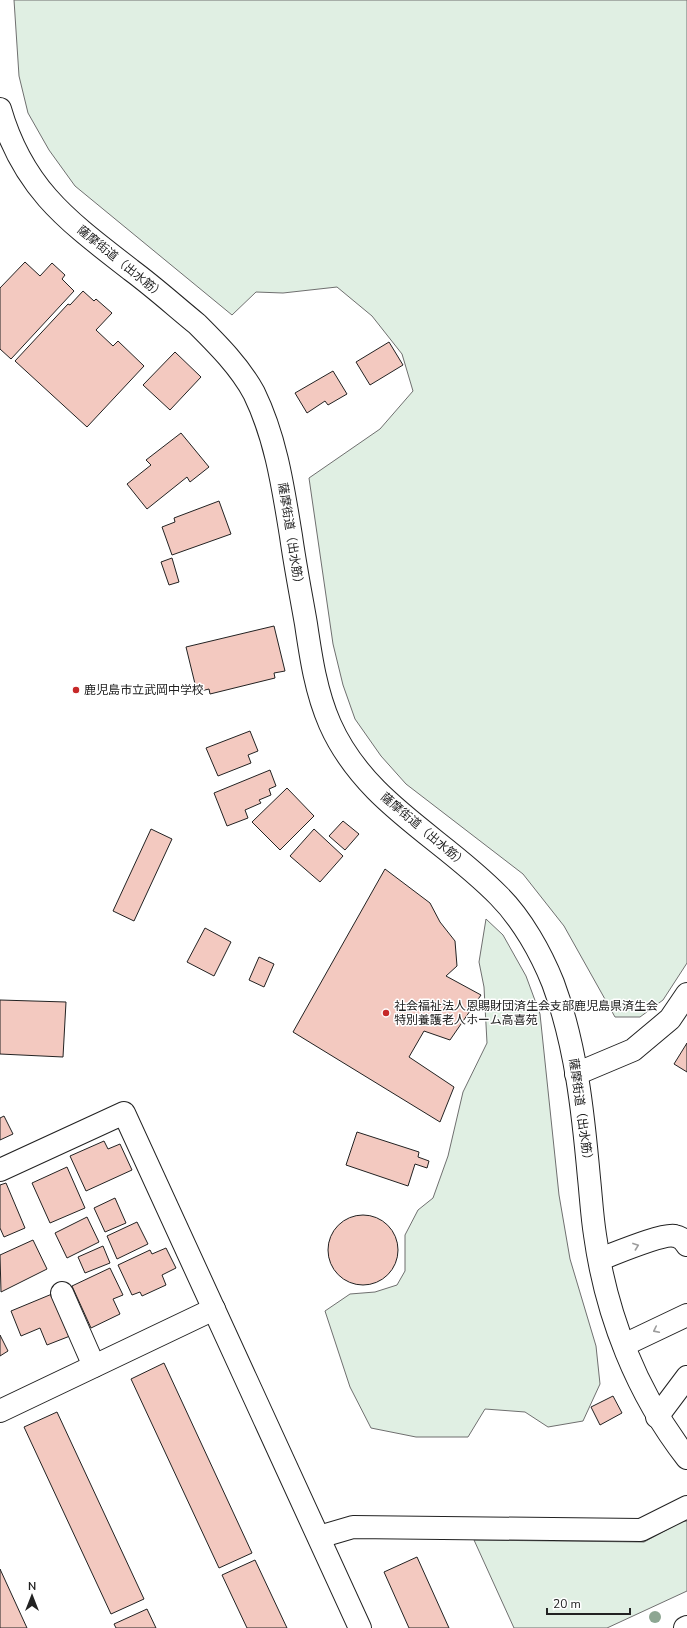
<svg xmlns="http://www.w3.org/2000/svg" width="687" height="1628" font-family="'Nunito Sans','Noto Sans JP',sans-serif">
<rect width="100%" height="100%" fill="#fff"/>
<g fill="#e0efe3" stroke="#6f6f6f">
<path d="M14,0H687V963L663,1000L640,1017H615L564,926L523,874L406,784L381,756L355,719L343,685L333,644L309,478L380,429L413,391L402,354L372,316L337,287L283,293L256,292L232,315L75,186L49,150L28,113L19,76Z"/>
<path d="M486,919L503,935L526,976L540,1014L559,1195L570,1259L596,1346L600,1384L583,1421L548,1427L525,1412L485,1409L468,1437H416L371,1428L350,1387L325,1311L350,1294L375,1292L397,1285L405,1271V1235L418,1210L433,1198L448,1156L463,1092L487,1043L484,987L479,962Z"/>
<path d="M683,1521H687V1591L607,1628H514L474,1540L644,1542Z"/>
</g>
<g fill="#f3c9c0" stroke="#222">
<path d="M25,262L40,276L52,263L65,275L62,279L74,291L11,359L0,349V288Z"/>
<path d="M83,291L94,301L96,299L112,313L96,330L113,346L118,341L144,366L87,427L15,361L68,304L70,305Z"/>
<path d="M389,342L403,365L370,385L356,362Z"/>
<path d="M175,352L201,377L170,410L143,385Z"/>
<path d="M333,371L347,394L328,405L325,401L307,413L295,393Z"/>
<path d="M181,433L209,467L190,482L187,477L147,509L127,484L151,465L146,460Z"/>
<path d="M219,501L231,534L172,555L162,527L175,522L174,518Z"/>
<path d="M172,558L179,582L169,585L161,562Z"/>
<path d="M274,626L285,671L274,673L275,678L210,694L209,689L197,692L186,647Z"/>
<path d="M250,731L258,751L248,755L251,763L218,776L206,748Z"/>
<path d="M270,770L276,786L269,789L271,795L259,800L261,803L245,810L248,818L227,826L214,793Z"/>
<path d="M287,788L314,816L280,850L252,822Z"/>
<path d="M343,821L359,834L345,850L329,836Z"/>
<path d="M151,829L172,839L134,921L113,911Z"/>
<path d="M314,829L343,856L320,882L290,856Z"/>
<path d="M385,869L430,903L440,922L455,941L457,966L446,976L481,995L450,1040L424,1031L409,1057L454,1087L440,1122L293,1032Z"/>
<path d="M205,928L231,942L214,976L187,962Z"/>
<path d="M259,957L274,964L264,987L249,980Z"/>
<path d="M0,1000L66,1002L63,1057L0,1054Z"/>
<path d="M687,1043V1072L674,1064Z"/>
<path d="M4,1116L13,1134L0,1140V1118Z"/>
<path d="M357,1132L419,1152L418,1157L429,1161L427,1168L415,1164L408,1186L346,1165Z"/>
<path d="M104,1141L108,1149L120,1144L132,1170L86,1191L70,1156Z"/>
<path d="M67,1167L85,1208L50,1223L32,1183Z"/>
<path d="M6,1183L25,1228L4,1237L0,1228V1185Z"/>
<path d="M115,1198L126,1223L105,1232L94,1208Z"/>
<circle cx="363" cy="1250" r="35"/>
<path d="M87,1217L99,1242L67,1258L55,1233Z"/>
<path d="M137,1222L148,1244L117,1259L107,1236Z"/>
<path d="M33,1240L47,1269L1,1292L0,1255Z"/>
<path d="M103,1246L110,1263L85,1273L78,1257Z"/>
<path d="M166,1248L176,1268L162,1275L166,1285L142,1296L140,1292L132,1295L118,1265L150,1250L152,1254Z"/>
<path d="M110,1268L123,1295L113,1299L120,1314L91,1328L72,1286Z"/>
<path d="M52,1294L70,1336L47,1345L40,1328L21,1336L11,1311Z"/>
<path d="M0,1335L8,1351L0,1356Z"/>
<path d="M164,1363L252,1553L219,1568L131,1379Z"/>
<path d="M613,1396L622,1413L600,1425L591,1407Z"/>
<path d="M57,1412L144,1599L111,1614L24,1427Z"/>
<path d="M417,1557L449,1628H409L384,1572Z"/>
<path d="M255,1560L287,1628H247L222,1575Z"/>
<path d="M0,1569L27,1628H0Z"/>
<path d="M147,1609L156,1628H116L114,1624Z"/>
</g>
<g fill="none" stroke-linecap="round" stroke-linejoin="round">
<defs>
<g id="minor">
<path d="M0,109C23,189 68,221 131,270C154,287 175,306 197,324C218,345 240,367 254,393C276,438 283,487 291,536C295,565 301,595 306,624C311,658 316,692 330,724C365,803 442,837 499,896C522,919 541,953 553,983C576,1045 583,1112 589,1178C591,1197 592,1216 595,1235C606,1315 637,1394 687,1458"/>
<path d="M576,1074L633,1050L670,1019L687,994"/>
<path d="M0,1170L124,1113L360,1628"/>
<path d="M600,1259C614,1254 663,1233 675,1236C681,1237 684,1240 687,1245"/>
<path d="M62,1293L94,1366"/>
<path d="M624,1345L687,1315"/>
<path d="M0,1411L214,1309"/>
<path d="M657,1417L687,1377"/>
<path d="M319,1537L353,1527L641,1530L687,1507"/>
<path d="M685,1628L687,1627"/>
</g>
</defs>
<use href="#minor" stroke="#222" stroke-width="24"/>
<use href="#minor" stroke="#fff" stroke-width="22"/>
</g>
<circle fill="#8da692" cx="655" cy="1617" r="6"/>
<defs><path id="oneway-chevron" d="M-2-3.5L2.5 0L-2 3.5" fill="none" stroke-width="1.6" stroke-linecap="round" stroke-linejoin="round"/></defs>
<g stroke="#9c9c9c">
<use href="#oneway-chevron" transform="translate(636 1246) rotate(-20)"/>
<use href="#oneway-chevron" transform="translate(656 1330) rotate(154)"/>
</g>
<g fill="#c62828" stroke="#fff" stroke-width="1.5">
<circle cx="76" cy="690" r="4"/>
<circle cx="386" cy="1013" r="4"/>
</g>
<g text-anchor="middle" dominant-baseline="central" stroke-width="3" stroke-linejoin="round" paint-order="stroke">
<g font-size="12" fill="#222" stroke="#fff">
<text transform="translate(121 262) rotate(39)">薩摩街道（出水筋）</text>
<text transform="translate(291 536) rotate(81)">薩摩街道（出水筋）</text>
<text transform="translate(424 830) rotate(40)">薩摩街道（出水筋）</text>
<text transform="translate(581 1112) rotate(82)">薩摩街道（出水筋）</text>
</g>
<g font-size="12" fill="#222" stroke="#fff" text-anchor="start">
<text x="84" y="690">鹿児島市立武岡中学校</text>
<text x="394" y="1006">社会福祉法人恩賜財団済生会支部鹿児島県済生会<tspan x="394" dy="14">特別養護老人ホーム高喜苑</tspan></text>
</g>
</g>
<g transform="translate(32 1596)" stroke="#ffffff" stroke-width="3" paint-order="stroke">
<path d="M0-3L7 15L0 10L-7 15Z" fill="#222222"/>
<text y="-6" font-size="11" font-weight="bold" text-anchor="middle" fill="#222222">N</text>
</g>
<path d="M547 1608v6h83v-6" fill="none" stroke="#222222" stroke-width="2"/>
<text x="553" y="1608" font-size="12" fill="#222222" stroke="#ffffff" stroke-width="3" paint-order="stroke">20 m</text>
</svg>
